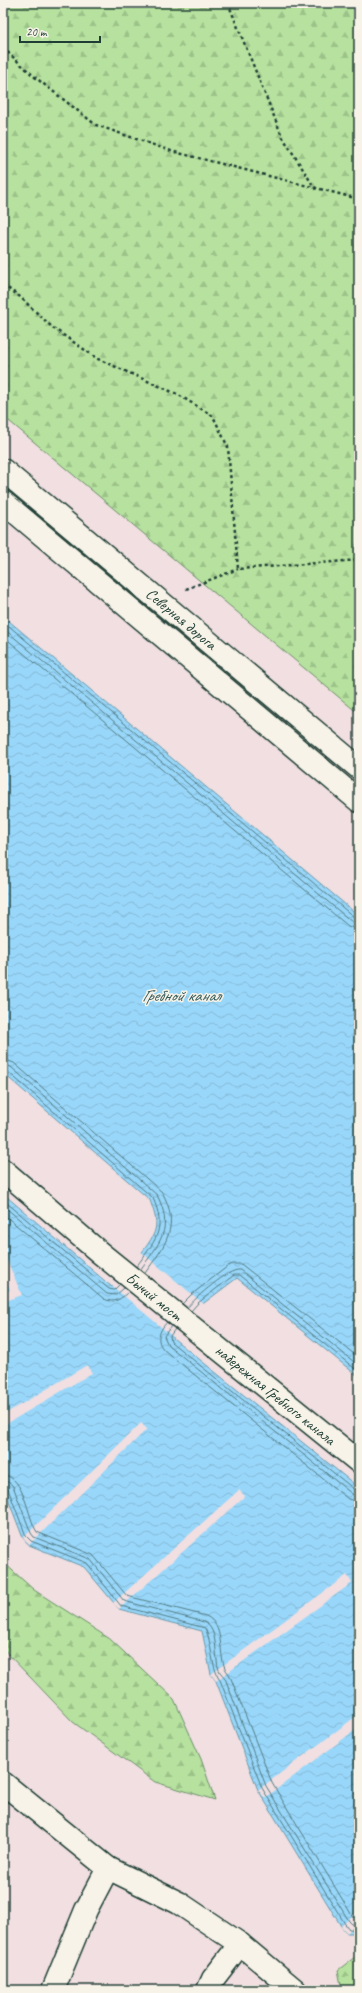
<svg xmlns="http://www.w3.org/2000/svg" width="362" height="1993" font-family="Caveat,sans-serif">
<defs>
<pattern id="forest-firs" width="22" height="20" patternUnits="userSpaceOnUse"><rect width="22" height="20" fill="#b6e19e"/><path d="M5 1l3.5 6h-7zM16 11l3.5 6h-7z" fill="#9cc289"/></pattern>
<pattern id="water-waves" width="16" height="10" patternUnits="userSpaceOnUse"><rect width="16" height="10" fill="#99d7fa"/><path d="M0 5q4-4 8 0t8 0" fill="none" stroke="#83b9d7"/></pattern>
</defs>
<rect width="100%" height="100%" fill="#f1dfe1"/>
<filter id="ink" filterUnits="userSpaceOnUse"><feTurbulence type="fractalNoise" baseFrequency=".025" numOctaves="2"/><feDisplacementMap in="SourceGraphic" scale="8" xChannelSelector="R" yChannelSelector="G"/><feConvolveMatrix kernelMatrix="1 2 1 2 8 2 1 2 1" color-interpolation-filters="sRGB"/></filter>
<g filter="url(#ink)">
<g fill="url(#forest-firs)" stroke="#6a8f69">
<path d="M3,3H359V714L3,416Z"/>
<path d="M3,1562L34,1590L110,1639L174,1699L201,1759L215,1800L155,1782L73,1722L8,1654L3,1648Z"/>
<path d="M359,1954V1990H342L338,1970Z"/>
</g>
<path fill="url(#water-waves)" stroke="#6899ab" d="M3,616L359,916V1377L237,1278L200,1306L173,1338L359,1488V1933H347L341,1926L258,1790L216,1681L211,1674L202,1631L119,1609L84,1567L29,1545L23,1538L3,1486V1199L7,1197L112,1287C123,1275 152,1244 155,1230C158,1220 153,1210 150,1200L3,1073Z"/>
<g fill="#f1dfe1">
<path d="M3,1251L22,1295L3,1302V1293L10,1290L3,1274Z"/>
<path d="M140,1251L205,1305L176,1338L198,1356L197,1357L87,1265L89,1264L112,1284Z"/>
<path d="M87,1365L92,1373L3,1426V1415Z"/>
<path d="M141,1423L147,1429L29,1545L23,1538Z"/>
<path d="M239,1490L245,1496L119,1609L113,1603Z"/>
<path d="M347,1575L352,1583L216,1681L211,1674Z"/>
<path d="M359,1714V1727L265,1798L258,1790Z"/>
<path d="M359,1910V1922L347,1933L341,1926Z"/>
</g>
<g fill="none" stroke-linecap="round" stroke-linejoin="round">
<g stroke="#507b83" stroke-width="1">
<path d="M3,621L355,918L359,919"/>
<path d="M3,628L352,922L359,924"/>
<path d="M3,636L348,926L359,930"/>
<path d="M3,1059L14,1063L162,1192C181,1226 165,1246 145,1273"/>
<path d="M3,1065L11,1067L157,1195C174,1228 160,1243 140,1270"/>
<path d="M3,1070L7,1071L153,1198C167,1230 155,1241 136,1267"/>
<path d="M3,1203H7L109,1289L114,1290L120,1284"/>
<path d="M3,1208H6L107,1294L116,1295L124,1288"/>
<path d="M3,1214L104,1299C115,1304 121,1299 129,1291"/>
<path d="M182,1304L191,1295L228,1266L233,1264H241L359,1358"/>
<path d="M187,1308C195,1298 229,1268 240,1270L359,1366"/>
<path d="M191,1311L198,1303L234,1275H239L359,1372"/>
<path d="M167,1322C159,1331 155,1340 164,1350L348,1499L359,1502"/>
<path d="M171,1326L164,1336L168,1345L352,1494L359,1496"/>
<path d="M175,1329L170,1336L171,1342L355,1490L359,1491"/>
<path d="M3,1475C25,1476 27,1517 37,1532L93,1555L127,1596L206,1616C225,1625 218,1652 225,1668C226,1671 229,1673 230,1676L272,1783L353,1917L359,1918"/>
<path d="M3,1481L8,1482L13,1486L31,1533L34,1537L90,1559L124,1601L204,1622C219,1629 214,1656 219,1670C220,1673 223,1675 225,1678L266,1786L349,1921L352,1924L359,1925"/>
<path d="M3,1486L8,1489L26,1536L31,1541L87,1563L121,1606L205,1628C213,1645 210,1664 220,1680L262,1788L345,1924L349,1929L359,1930"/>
</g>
<defs>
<g id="minor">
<path d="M3,470L359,768"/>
<path d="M3,502L359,801"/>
<path d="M3,1170L99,1252L359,1462"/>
<path d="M3,1783L108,1868L179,1903L240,1944L295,1990"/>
<path d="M53,1990L86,1910L108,1868"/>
<path d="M208,1990L213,1979L240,1944"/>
</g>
</defs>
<use href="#minor" stroke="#1f3d34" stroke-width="25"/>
<g stroke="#1f3d34" stroke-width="2.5" stroke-dasharray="3 3" stroke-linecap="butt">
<path d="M228,3L282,136L316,190"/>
<path d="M3,48L36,78L96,125L171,151L359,199"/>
<path d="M3,285L19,296L53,328L98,359L177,394L213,416L228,447L238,569L359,560"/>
<path d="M186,589L238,569"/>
</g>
<use href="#minor" stroke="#f7f3e8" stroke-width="22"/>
</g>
</g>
<g text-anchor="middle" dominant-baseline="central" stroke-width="3" stroke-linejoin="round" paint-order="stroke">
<g font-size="16" fill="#1f3d34" stroke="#f7f3e8">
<text transform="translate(181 619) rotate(40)">Северная дорога</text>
<text transform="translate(154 1297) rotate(39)">Бычий мост</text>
<text transform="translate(275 1395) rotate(39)">набережная Гребного канала</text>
</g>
<g font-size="17" font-style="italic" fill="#375c5c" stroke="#f7f3e8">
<text x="181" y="995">Гребной канал</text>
</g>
</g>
<rect width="362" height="1993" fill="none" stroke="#f7f3e8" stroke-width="16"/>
<rect x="8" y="8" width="346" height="1977" fill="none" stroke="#1f3d34" stroke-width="1.5" filter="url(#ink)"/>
<path d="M20 36v6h80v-6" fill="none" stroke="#1f3d34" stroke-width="2"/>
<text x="26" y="36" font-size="12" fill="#1f3d34" stroke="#f7f3e8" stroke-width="3" paint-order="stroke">20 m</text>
</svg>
